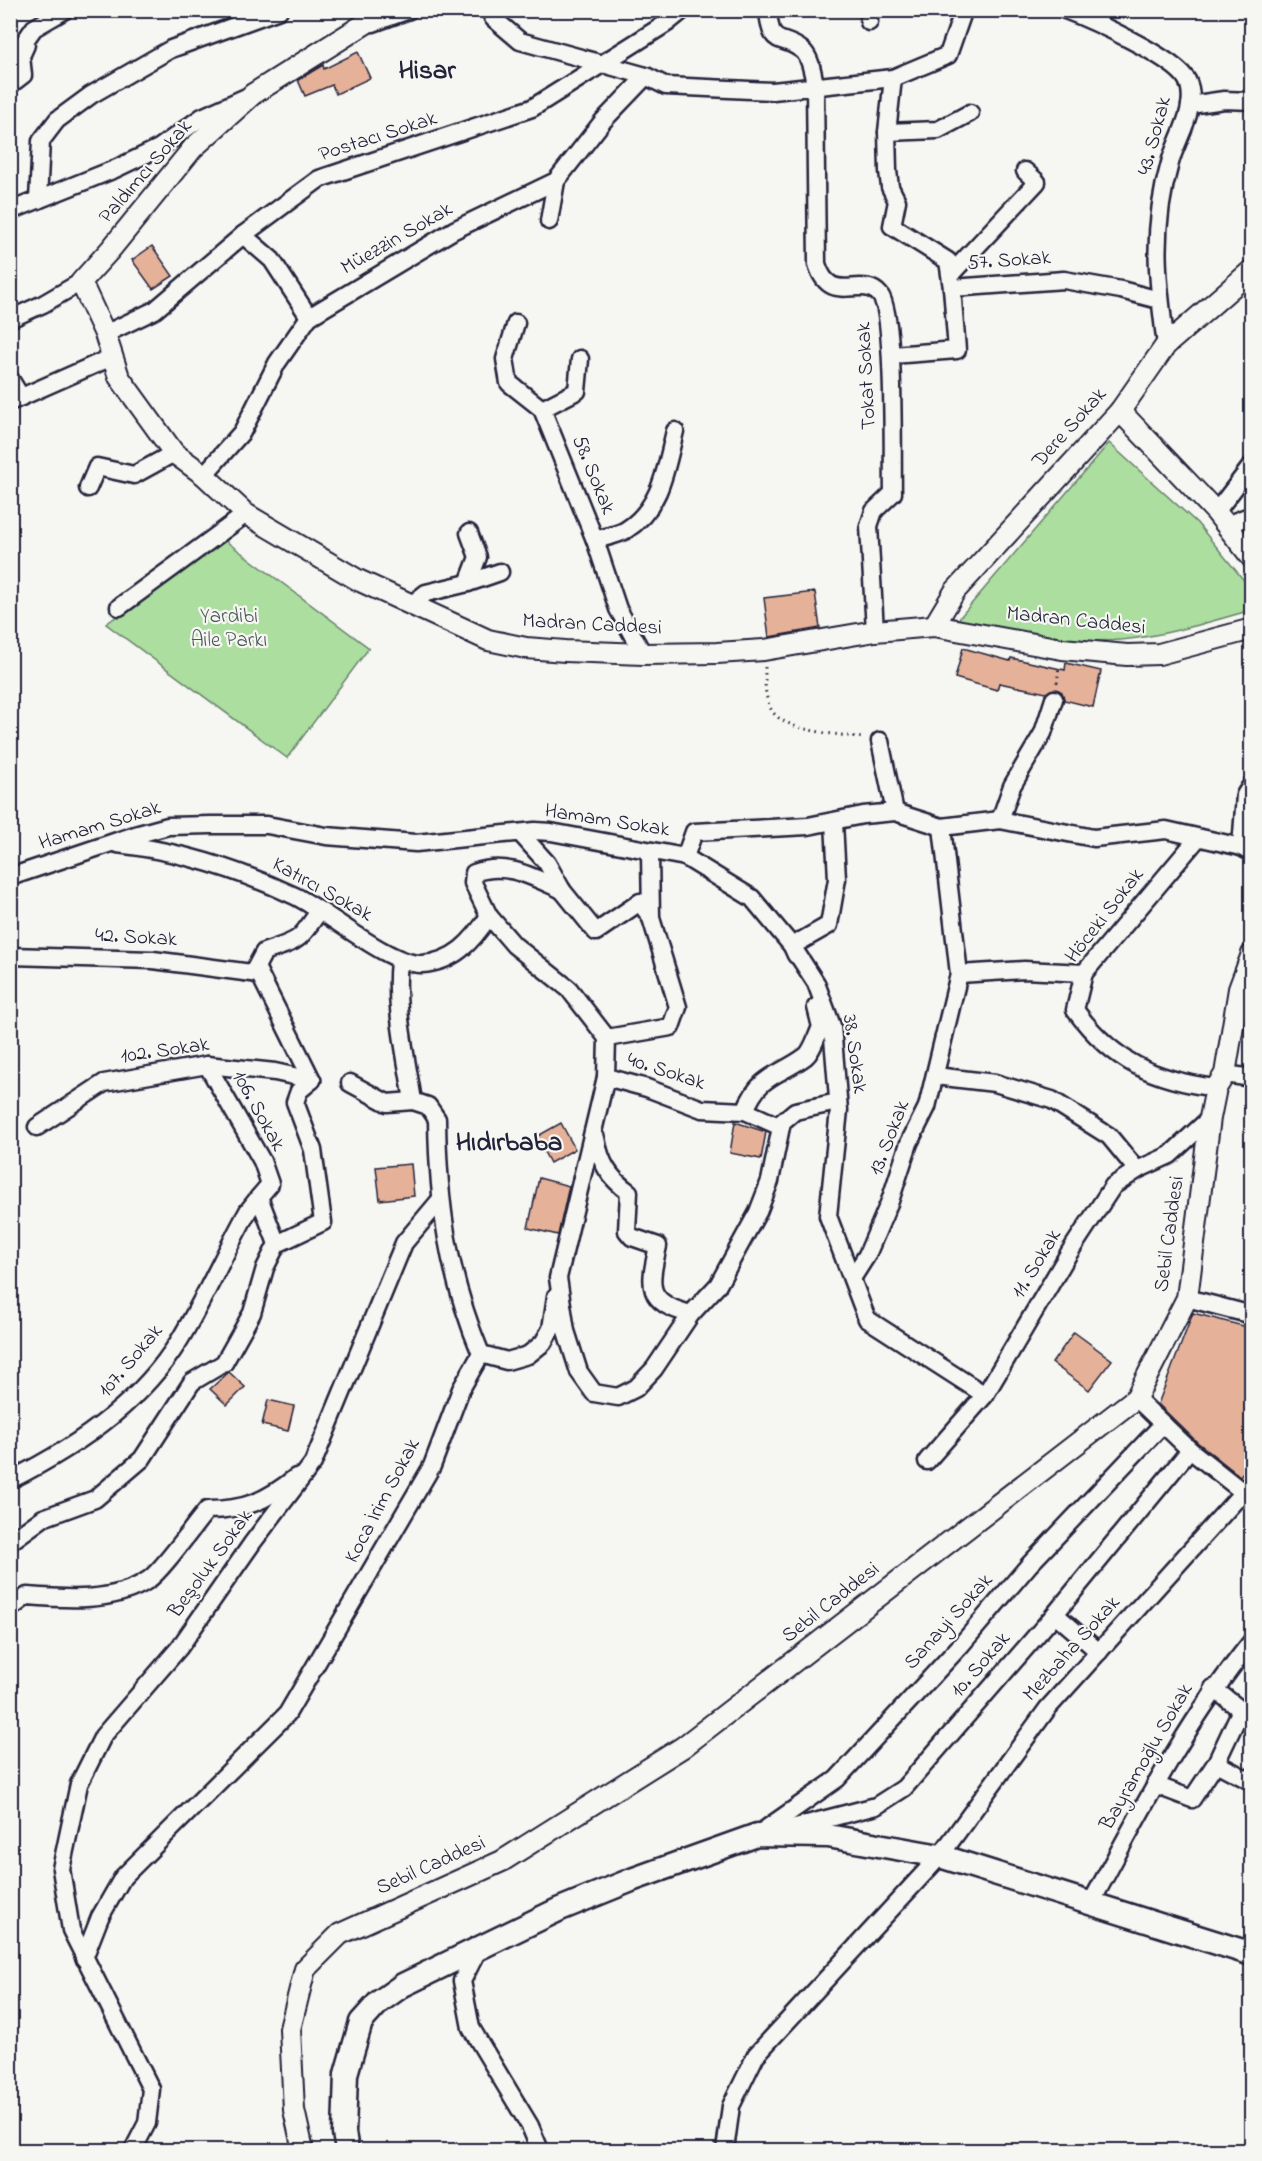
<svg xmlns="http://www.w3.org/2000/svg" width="1262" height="2161" font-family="'Indie Flower',sans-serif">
<rect width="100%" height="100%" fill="#f6f6f2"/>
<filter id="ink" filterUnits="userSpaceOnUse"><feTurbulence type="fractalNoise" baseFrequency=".0167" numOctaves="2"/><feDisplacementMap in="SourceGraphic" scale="12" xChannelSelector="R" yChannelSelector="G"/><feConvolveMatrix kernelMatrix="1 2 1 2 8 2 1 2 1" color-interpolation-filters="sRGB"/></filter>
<g filter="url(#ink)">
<g fill="#acde9f" stroke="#67806d" stroke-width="1.5">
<path d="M1109,443L1197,523L1251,589V610C1209,622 1164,636 1121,640C1067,644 1008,632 955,623Z"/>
<path d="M223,539L369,648L287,758L106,624Z"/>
</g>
<g fill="#e6b199" stroke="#22223b" stroke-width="1.5">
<path d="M358,52L370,78L336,94L332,85L305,96L298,80L323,65L324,69Z"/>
<path d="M152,246L173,276L153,289L132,260Z"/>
<path d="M815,592L820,628L769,637L764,598Z"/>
<path d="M963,648L1010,661L1011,658L1065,670L1066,663L1101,671L1093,707L1064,700L1062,692L1057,689L1046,693L999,683L997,690L955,678Z"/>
<path d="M735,1122L766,1132L761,1159L730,1153Z"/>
<path d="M561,1123L575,1149L550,1163L536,1137Z"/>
<path d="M411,1164L414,1196L380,1200L376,1167Z"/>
<path d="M539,1178L569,1186L558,1235L528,1228Z"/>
<path d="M1193,1313L1251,1328V1462L1240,1476L1197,1442L1158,1404Z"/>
<path d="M1074,1332L1112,1360L1089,1390L1052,1363Z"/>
<path d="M229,1372L245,1387L227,1405L210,1389Z"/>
<path d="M268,1400L294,1406L288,1431L262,1425Z"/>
</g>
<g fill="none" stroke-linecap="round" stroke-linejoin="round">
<defs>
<g id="minor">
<path d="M490,10L493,18L520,41L646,76L666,86L773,91L893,78L948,55L962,15L961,10"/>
<path d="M768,10C771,50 780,33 802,50C811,57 813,75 815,85L817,264C831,308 861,273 880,295C896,314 892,461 893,493L874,511L869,526L875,631"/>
<path d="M869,10V22"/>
<path d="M1065,10C1092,20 1175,58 1187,80C1200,106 1176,139 1170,163C1151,229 1157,279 1166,345"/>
<path d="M373,23L409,10"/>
<path d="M10,62L34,28L65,10"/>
<path d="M893,78L887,132L888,171L890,187L897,201L892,226L948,261L952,288"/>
<path d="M10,85L23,75L21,56L26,45"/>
<path d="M1190,105L1224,100L1252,101"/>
<path d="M887,132L938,130L970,113"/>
<path d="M38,200L41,141L57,120L91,95L171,49L279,10"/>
<path d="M10,211L115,169L159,148L202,117L244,98"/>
<path d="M549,221L556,181"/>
<path d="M243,235L272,260L309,317"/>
<path d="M951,274L1037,182L1025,171"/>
<path d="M10,319L43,304L81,282"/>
<path d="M516,323L505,359L509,383L542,409L595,540L618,609L643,654"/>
<path d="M105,334L155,310L243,235L319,179L532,108L667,23L683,10"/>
<path d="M892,355L957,350L952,288L1064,280L1121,290L1159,300"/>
<path d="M10,379L21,397"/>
<path d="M10,402L112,357"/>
<path d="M542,409L577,391L580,359"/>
<path d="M204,475L242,432L277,363L309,317L454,230L556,181L603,121L646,76"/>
<path d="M88,488L97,467L134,475L174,453"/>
<path d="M1216,512L1252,465"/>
<path d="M1226,525L1252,515"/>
<path d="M595,540C605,537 618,535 626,530C661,508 666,468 675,431"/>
<path d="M468,583L478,557L469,533"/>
<path d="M411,605L426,593L468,583L500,572"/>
<path d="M119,607L246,514"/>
<path d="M880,741L895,812"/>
<path d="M1000,820L1012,786L1043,733L1054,699"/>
<path d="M520,833L547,863L562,890L596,932L640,902L651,918"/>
<path d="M1198,838L1084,973L1075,1010C1113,1062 1154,1080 1216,1088"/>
<path d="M117,844C181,851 237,869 295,896C327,911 390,966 422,964C454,962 472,942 489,916"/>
<path d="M1241,847L1245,795L1252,784"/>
<path d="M685,857L752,898L792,946L816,983L832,1026L839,1110L828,1216L867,1319L985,1395"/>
<path d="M10,877L135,835L168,826L211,825H267L326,836L416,843L535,831L551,832L685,857L694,832L808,826L863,815L895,812L942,827L1000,820L1094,838L1166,830L1241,847L1252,853"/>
<path d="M562,890C532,877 507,861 474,873L473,883L489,916L514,945L569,989L607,1038L606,1077L558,1278L566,1331L579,1372L594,1393L618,1397L636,1388L654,1369L691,1314L718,1285L758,1212L770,1181L782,1122L795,1111L838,1102"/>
<path d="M796,955L792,946L829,925L837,879L834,822"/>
<path d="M10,956L153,960L259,974"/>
<path d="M959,974L1024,970L1084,973"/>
<path d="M607,1038L671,1027L678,1007L651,918L650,852"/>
<path d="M207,1065L262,1161L270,1184L259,1197L277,1244"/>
<path d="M1225,1074L1252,1078"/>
<path d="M935,1076L995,1083L1052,1100L1109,1136L1137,1170"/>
<path d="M606,1077L647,1088L702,1109L745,1111L781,1127"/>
<path d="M350,1083L387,1103L413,1101"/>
<path d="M745,1111C760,1073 778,1077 806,1056C813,1050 817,1035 821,1027L816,1007"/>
<path d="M37,1127L104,1083L207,1065L275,1072L312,1080"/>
<path d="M596,1138C600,1162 609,1178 629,1192L627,1231L632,1237L658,1246C649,1286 645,1303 691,1314"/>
<path d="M853,1277L867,1255L890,1201L909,1143L927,1107L959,974L942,827"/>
<path d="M1187,1298L1252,1315"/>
<path d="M481,1354L507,1361L528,1355L543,1343L551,1329L556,1296"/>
<path d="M1136,1398L1190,1450L1243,1492"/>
<path d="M927,1461L985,1395L1069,1253L1113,1186L1137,1170L1170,1155L1210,1118"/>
<path d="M10,1480C75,1448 140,1404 179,1341C204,1300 224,1254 248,1211L259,1197"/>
<path d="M10,1542L43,1518L95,1499L142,1459L192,1382L224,1363L252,1313L265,1268L277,1244L323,1222L313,1150L295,1102L299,1091L312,1080L256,967L264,952C299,940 298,943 319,911"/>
<path d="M10,1609L27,1596C65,1599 114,1603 148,1580C162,1571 194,1525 207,1510C246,1510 266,1501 296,1477"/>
<path d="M1055,1614L1099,1652"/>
<path d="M1213,1688L1241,1710L1216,1763"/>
<path d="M1155,1785L1192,1799L1216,1763L1252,1782"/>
<path d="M788,1829L876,1806L904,1788L1055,1614L1190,1450"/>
<path d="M757,1835L837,1779L961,1645L1029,1565L1162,1425"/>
<path d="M1091,1903C1141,1811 1186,1722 1252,1641"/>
<path d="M479,1948L462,1981L471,2028L530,2126L540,2150"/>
<path d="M84,1958L100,1917L123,1877L287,1714L432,1466L461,1389L481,1354C448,1275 438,1204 437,1119L428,1106L413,1101C406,1055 394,1007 399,961"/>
<path d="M133,2150L147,2123L151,2089L71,1930L61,1869L79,1784L103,1736L179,1648L253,1542L313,1463L404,1243L441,1199"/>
<path d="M725,2150L731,2106L756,2055L940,1856L1048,1708L1252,1482"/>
</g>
<g id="tertiary">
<path d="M387,10L253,94L193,148L110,250L81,282L105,334L119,377L174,453L204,475L246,514L358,580L488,640L526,648L565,651L643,654L717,653L764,650L875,631L934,626L1062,649L1127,655L1159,654L1252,629"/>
<path d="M1120,411L1216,512L1252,558"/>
<path d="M934,626L955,591L1120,411L1166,345L1252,270"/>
<path d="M303,2150L294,2110L290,2029L305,1969L340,1934L502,1861L683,1747L1136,1398L1187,1298L1210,1118L1216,1088L1225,1074L1239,989L1252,954"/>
</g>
<path id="secondary" d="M347,2150L344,2133L346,2074L361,2022L379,2002L403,1985L560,1909L634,1879L757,1835L828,1836L940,1856L1252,1954"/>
</defs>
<use href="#minor" stroke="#22223b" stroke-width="21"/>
<use href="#tertiary" stroke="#22223b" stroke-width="24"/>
<use href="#secondary" stroke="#22223b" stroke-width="27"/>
<g stroke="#22223b" stroke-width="3" stroke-dasharray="1.5 4.5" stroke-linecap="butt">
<path d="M765,667C765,681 764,696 771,709C782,732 840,734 863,738"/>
<path d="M1057,683L1059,666"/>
</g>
<use href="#minor" stroke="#f6f6f2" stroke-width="16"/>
<use href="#tertiary" stroke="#f6f6f2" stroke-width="20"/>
<use href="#secondary" stroke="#f6f6f2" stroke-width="22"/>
</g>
</g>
<g text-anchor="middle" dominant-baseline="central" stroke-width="4.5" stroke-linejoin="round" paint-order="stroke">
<g font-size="21" fill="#22223b" stroke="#f6f6f2">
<text transform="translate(1155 136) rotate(-75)">43. Sokak</text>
<text transform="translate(378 137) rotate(-18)">Postacı Sokak</text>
<text transform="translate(146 172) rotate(-49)">Paldımcı Sokak</text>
<text transform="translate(397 239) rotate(-30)">Müezzin Sokak</text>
<text transform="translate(1009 261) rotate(-4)">57. Sokak</text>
<text transform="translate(867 376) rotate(-93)">Tokat Sokak</text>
<text transform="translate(1070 428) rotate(-48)">Dere Sokak</text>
<text transform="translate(593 475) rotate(68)">58. Sokak</text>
<text transform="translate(1076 621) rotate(6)">Madran Caddesi</text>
<text transform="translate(592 625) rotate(3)">Madran Caddesi</text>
<text transform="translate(607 821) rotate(9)">Hamam Sokak</text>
<text transform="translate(100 826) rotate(-17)">Hamam Sokak</text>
<text transform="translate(322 890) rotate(29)">Katırcı Sokak</text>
<text transform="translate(1105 916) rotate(-52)">Höceki Sokak</text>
<text transform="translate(136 938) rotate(3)">42. Sokak</text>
<text transform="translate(165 1051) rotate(-8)">102. Sokak</text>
<text transform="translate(854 1054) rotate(82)">38. Sokak</text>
<text transform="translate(666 1072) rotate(18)">40. Sokak</text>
<text transform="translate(258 1111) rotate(61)">106. Sokak</text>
<text transform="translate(890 1138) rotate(-69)">13. Sokak</text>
<text transform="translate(1170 1234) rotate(-82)">Sebil Caddesi</text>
<text transform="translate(1037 1264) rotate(-59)">11. Sokak</text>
<text transform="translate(131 1361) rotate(-50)">107. Sokak</text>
<text transform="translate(383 1501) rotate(-62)">Koca İrim Sokak</text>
<text transform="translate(211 1564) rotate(-54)">Beşoluk Sokak</text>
<text transform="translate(831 1603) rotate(-38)">Sebil Caddesi</text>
<text transform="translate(949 1622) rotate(-48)">Sanayi Sokak</text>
<text transform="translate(1072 1649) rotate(-48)">Mezbaha Sokak</text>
<text transform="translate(981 1665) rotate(-49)">10. Sokak</text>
<text transform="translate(1147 1757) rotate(-60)">Bayramoğlu Sokak</text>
<text transform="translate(431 1866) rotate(-24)">Sebil Caddesi</text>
</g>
<g font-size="21" fill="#4b5a59" stroke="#f6f6f2">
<text x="229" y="617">Yardibi<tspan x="229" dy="24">Aile Parkı</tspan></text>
</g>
<g font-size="27" font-weight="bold" fill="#22223b" stroke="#f6f6f2">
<text x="427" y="71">Hisar</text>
<text x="509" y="1143">Hıdırbaba</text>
</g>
</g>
<rect width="1262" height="2161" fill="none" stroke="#f6f6f2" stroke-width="36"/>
<rect x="18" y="18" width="1226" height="2125" fill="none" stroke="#22223b" stroke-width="2" filter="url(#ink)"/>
</svg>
